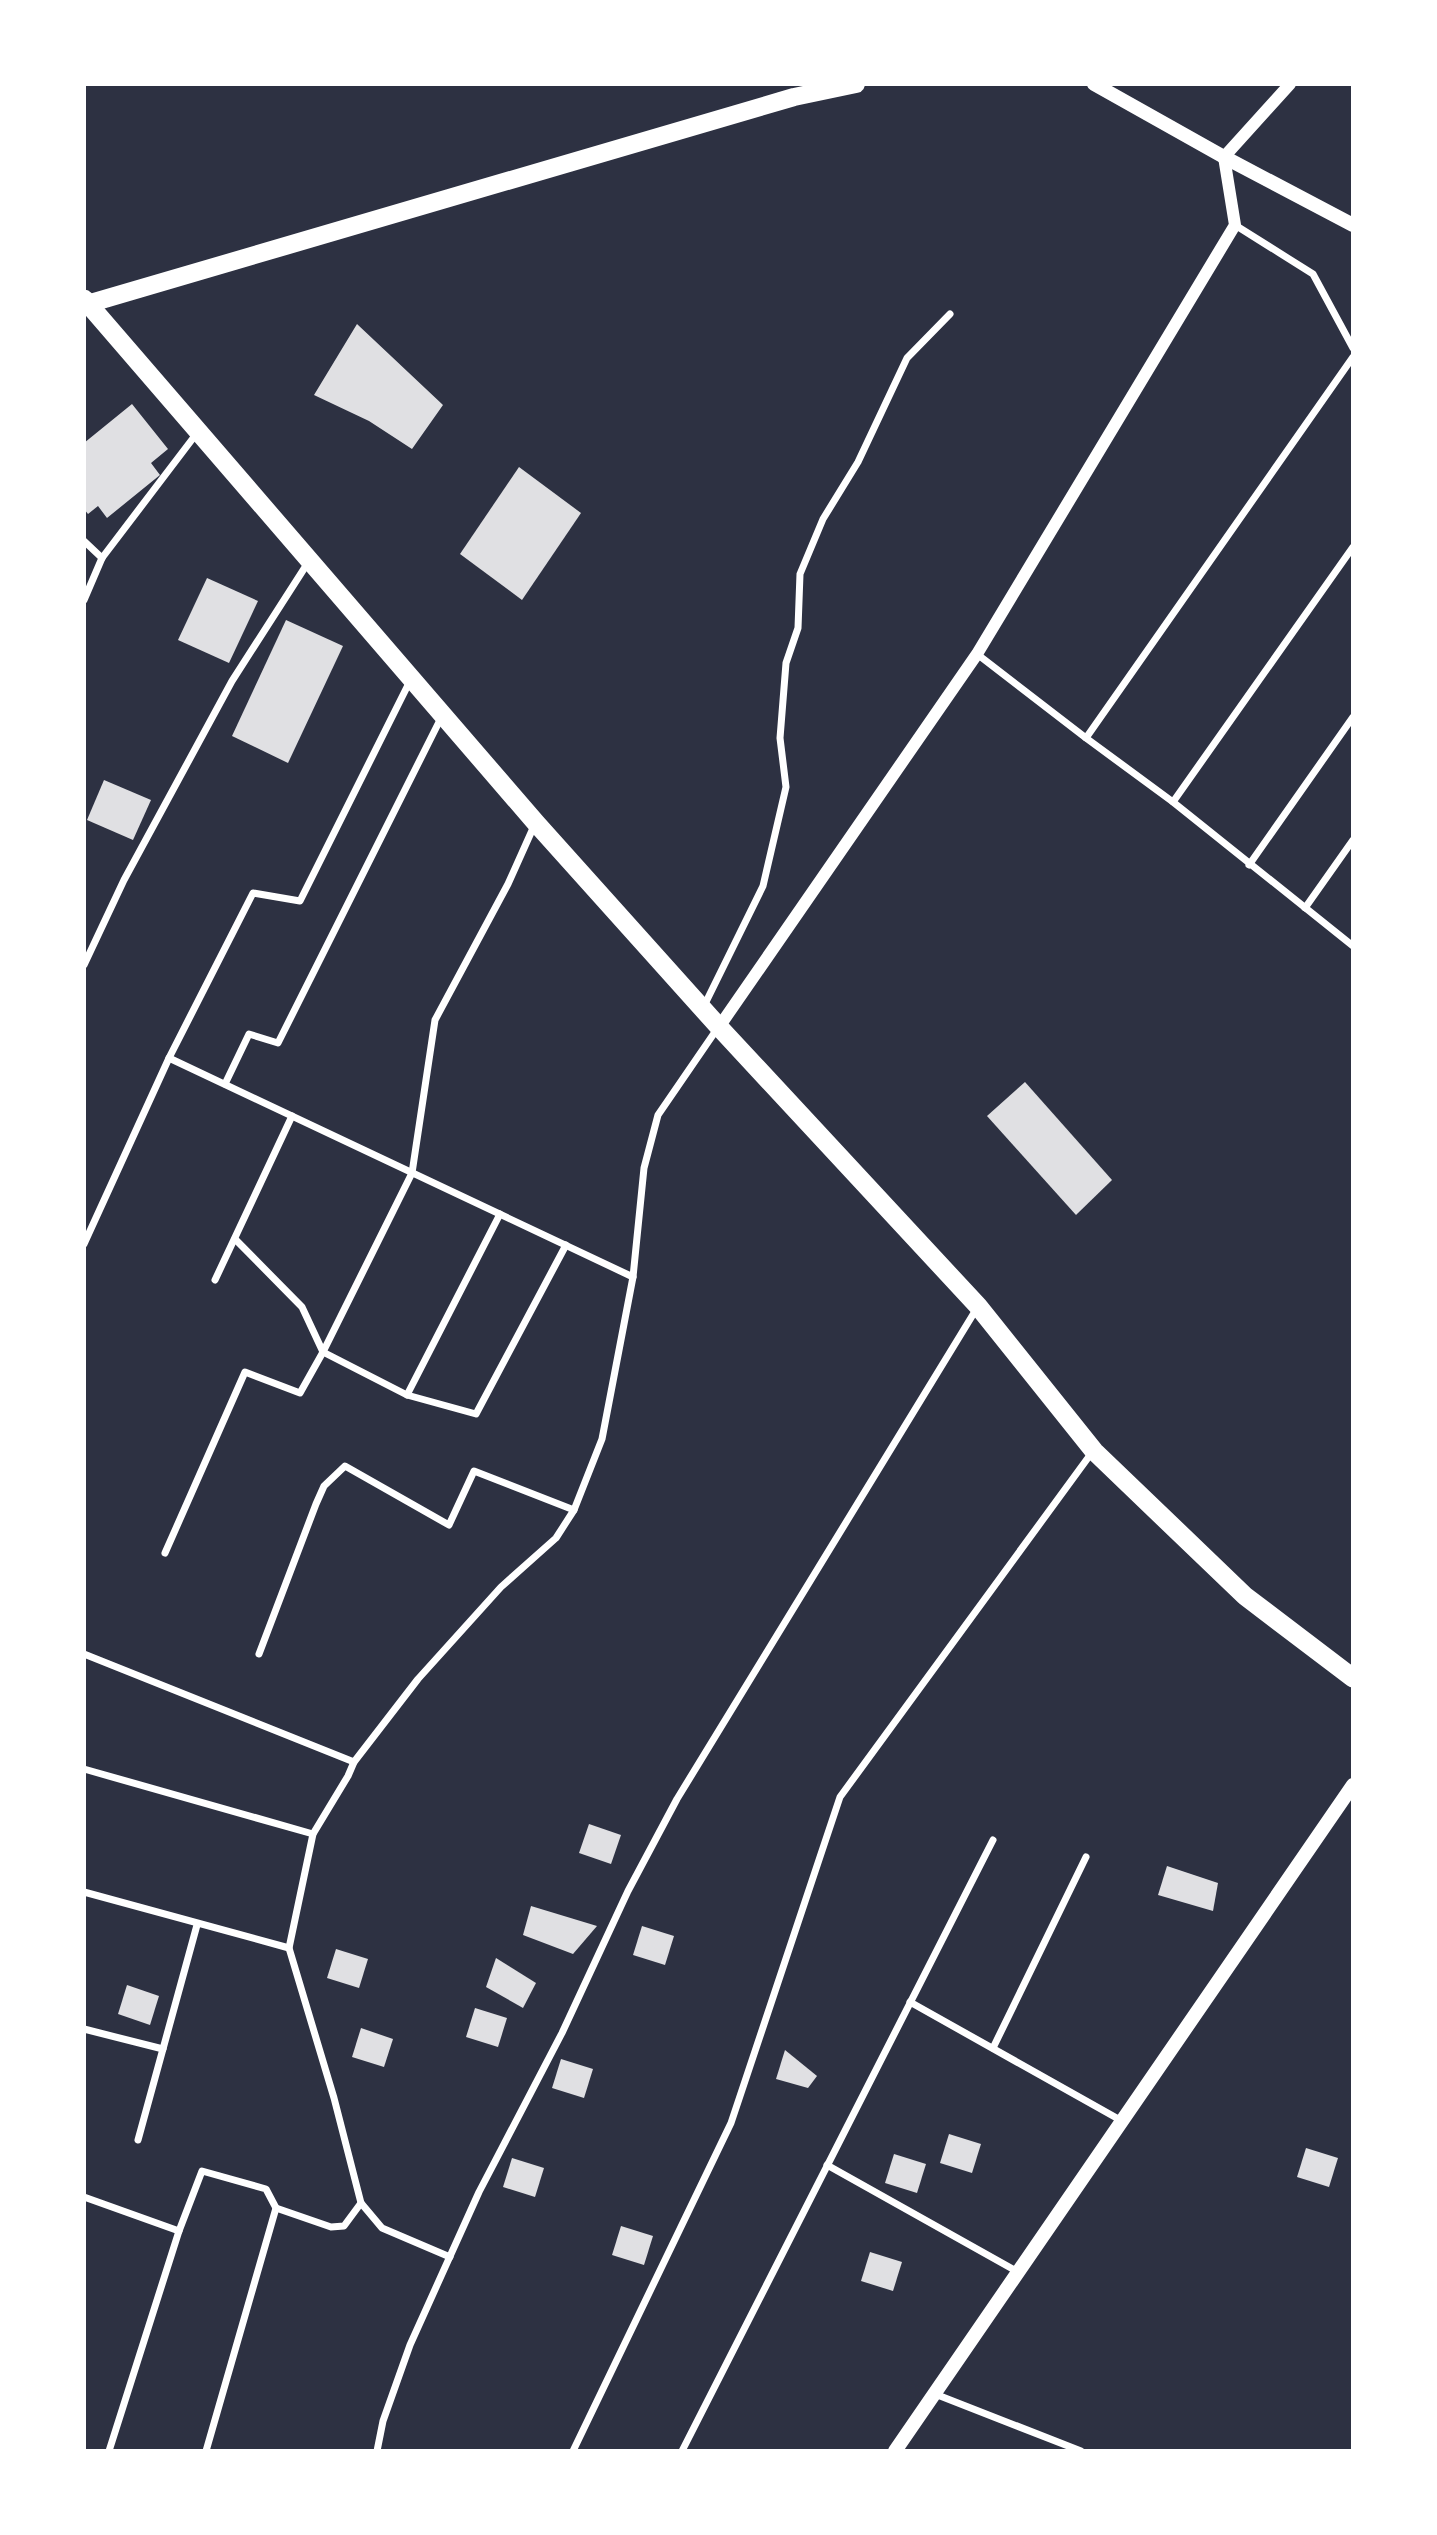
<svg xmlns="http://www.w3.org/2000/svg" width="1437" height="2535" font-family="'Source Sans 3',sans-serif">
<rect width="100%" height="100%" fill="#2d3142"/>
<g fill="#e0e0e3">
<path d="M357,324L443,405L412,449L369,421L314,395Z"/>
<path d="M132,404L168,449L151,463L160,475L107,518L98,506L88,514L84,509V443Z"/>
<path d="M519,467L581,513L522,600L460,554Z"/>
<path d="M207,578L258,601L229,663L178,640Z"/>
<path d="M286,620L343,646L288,763L232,736Z"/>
<path d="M104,780L151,800L133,840L87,820Z"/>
<path d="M1025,1082L1112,1180L1076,1215L987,1116Z"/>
<path d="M589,1824L621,1835L611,1864L579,1853Z"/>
<path d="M1167,1866L1218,1883L1213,1911L1158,1895Z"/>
<path d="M531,1906L597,1926L573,1954L523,1935Z"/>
<path d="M642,1926L674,1936L665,1965L633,1955Z"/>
<path d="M336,1949L368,1959L359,1988L327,1978Z"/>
<path d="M496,1958L536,1983L523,2008L486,1987Z"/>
<path d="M127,1985L159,1996L150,2025L118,2014Z"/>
<path d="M475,2008L507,2018L498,2047L466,2037Z"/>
<path d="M361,2028L393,2039L384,2067L352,2057Z"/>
<path d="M785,2050L817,2076L808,2088L776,2079Z"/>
<path d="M561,2059L593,2069L584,2098L552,2088Z"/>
<path d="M949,2134L981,2144L972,2173L940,2163Z"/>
<path d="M1306,2148L1338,2158L1329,2187L1297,2177Z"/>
<path d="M894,2154L926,2164L917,2193L885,2183Z"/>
<path d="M512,2158L544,2168L535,2197L503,2187Z"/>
<path d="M621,2226L653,2236L644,2265L612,2255Z"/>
<path d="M870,2252L902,2262L893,2291L861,2281Z"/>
</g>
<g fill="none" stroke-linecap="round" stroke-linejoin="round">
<g stroke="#fff" stroke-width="7">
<path d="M1235,225L1313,274L1353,348"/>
<path d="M84,541L102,558"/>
<path d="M84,600L102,558L197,433"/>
<path d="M977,654L1086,738L1173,802L1353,946"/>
<path d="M1086,738L1353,357"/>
<path d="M1173,802L1353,547"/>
<path d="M1249,865L1353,717"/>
<path d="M1305,908L1353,840"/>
<path d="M84,965L124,880L232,681L309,561"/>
<path d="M703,1008L763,886L786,787L780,738L786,663L798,628L800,574L823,519L858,462L907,358L950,314"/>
<path d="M169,1058L633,1277"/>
<path d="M225,1084L249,1034L278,1043L441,718"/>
<path d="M235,1239L302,1307L323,1352L407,1395L476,1414L566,1245"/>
<path d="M84,1244L169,1058L253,893L300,901L411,679"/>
<path d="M215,1280L292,1116"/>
<path d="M407,1395L500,1214"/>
<path d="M165,1553L245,1372L300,1393L323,1352L412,1173L435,1020L508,884L534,826"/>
<path d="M84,1654L354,1762"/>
<path d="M259,1654L316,1504L324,1486L345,1466L449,1525L474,1471L574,1510"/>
<path d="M84,1769L313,1834"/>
<path d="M84,1892L289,1948"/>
<path d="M910,2002L1122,2121"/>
<path d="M84,2029L163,2049"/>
<path d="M993,2048L1086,1857"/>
<path d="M138,2140L197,1925"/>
<path d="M827,2165L1018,2272"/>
<path d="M84,2197L179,2231"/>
<path d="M450,2257L382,2228L361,2203L334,2098L289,1948L313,1834L348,1776L354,1762L418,1679L501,1587L556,1538L574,1510L602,1439L633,1277L644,1168L658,1115L717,1029"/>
<path d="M935,2394L1081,2451"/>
<path d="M109,2451L179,2231L202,2171L266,2189L276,2208L331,2227L344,2226L361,2203"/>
<path d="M206,2451L276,2208"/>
<path d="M377,2451L383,2421L410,2345L479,2192L562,2033L628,1891L677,1799L977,1308"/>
<path d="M573,2451L731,2123L840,1797L1093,1451"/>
<path d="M682,2451L993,1840"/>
</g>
<path stroke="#fff" stroke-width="12" d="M719,1027L977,654L1235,225L1224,157L1290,84"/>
<g stroke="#fff" stroke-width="14">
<path d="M1094,84L1224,157L1353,225"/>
<path d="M895,2451L1353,1785"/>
</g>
<path stroke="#fff" stroke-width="18" d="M84,305L794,97L856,84"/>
<path stroke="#fff" stroke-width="19" d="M84,299L536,823L719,1027L978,1306L1094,1451L1245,1596L1353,1678"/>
</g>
<rect width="1437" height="2535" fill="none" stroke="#ffffff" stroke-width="172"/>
</svg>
